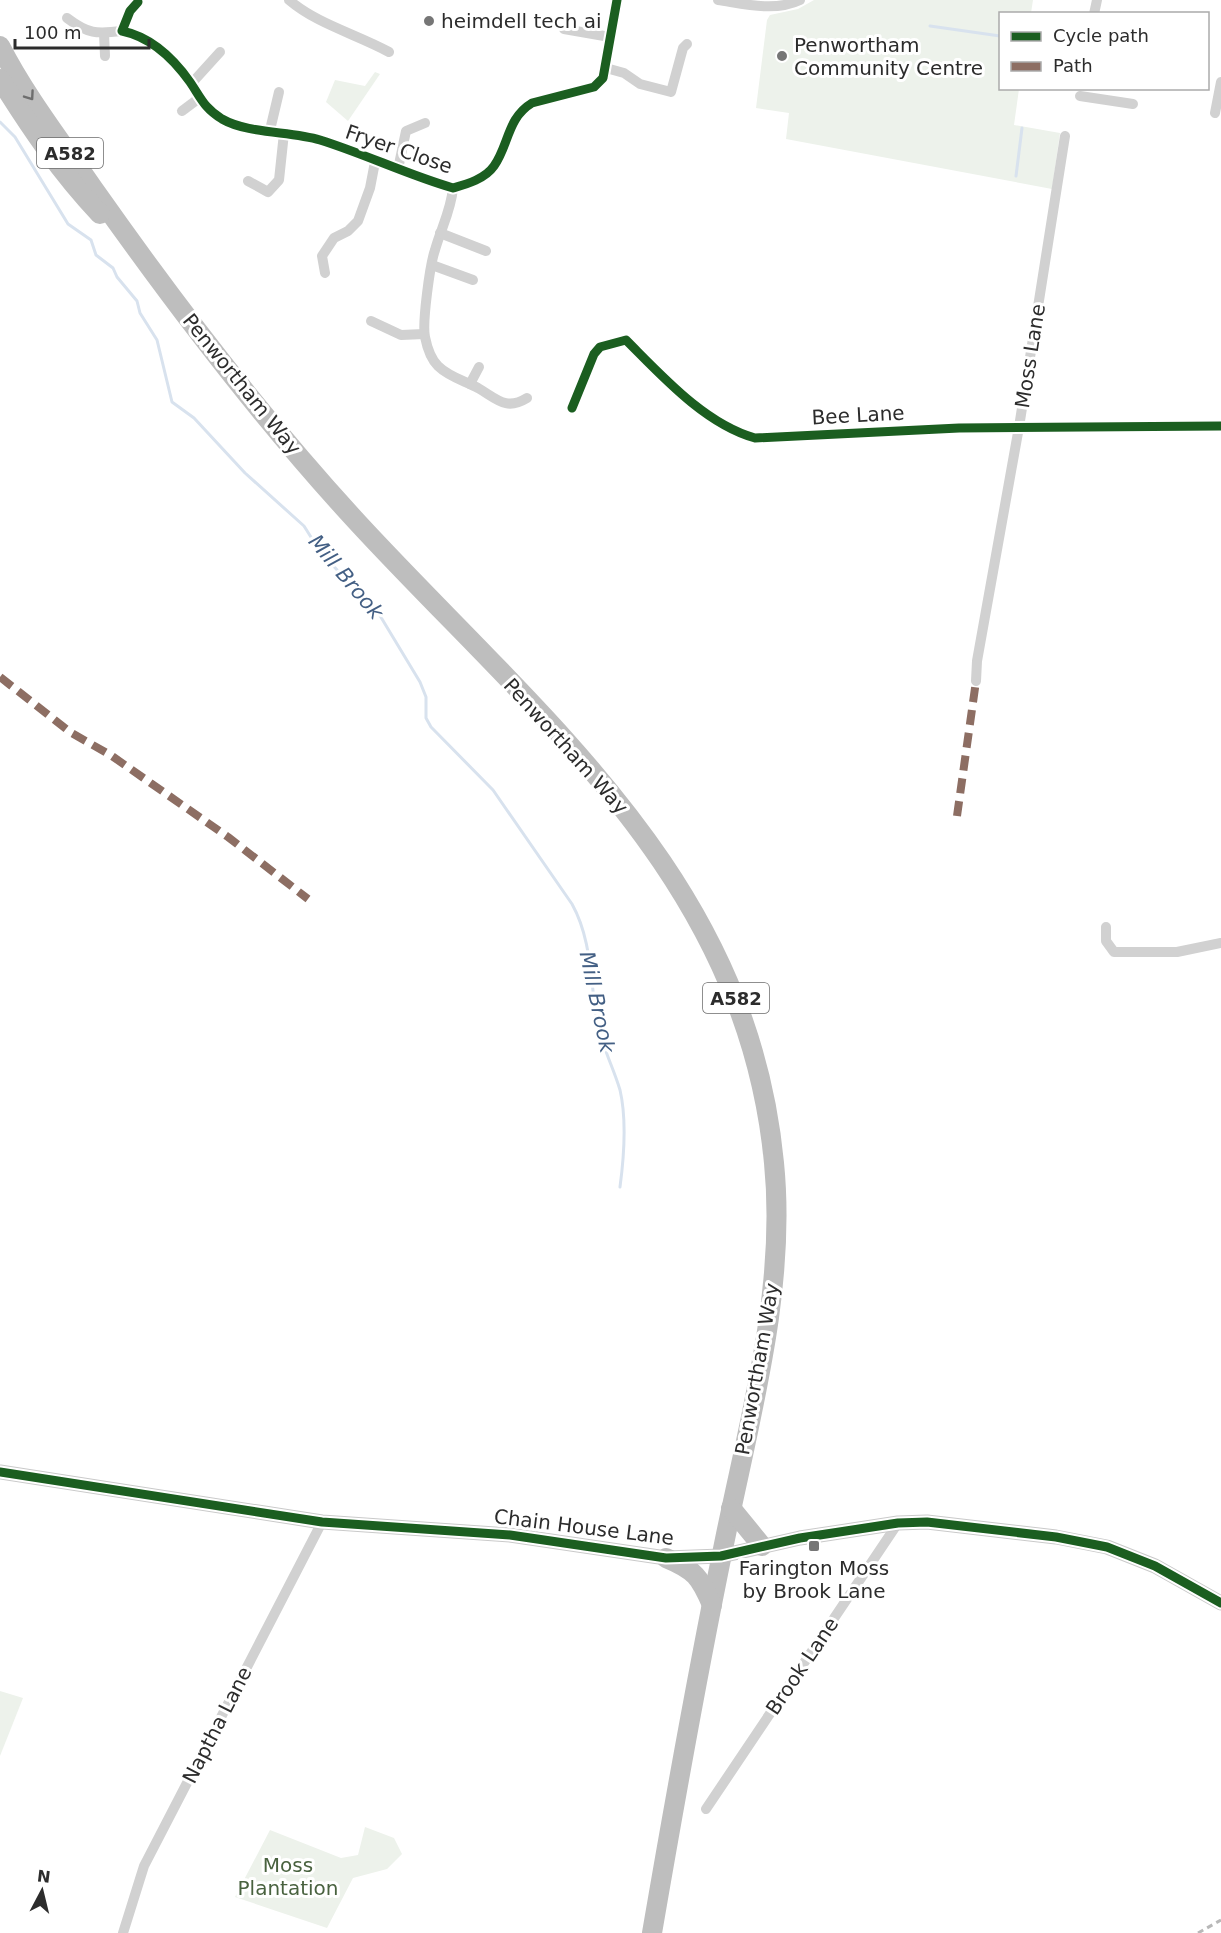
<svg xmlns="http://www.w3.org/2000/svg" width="1221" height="1933" font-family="'DejaVu Sans',sans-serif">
<rect width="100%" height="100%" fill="#fff"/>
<g fill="#edf2eb">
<path d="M814,0H1033L1031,13L1000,14V88L1019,89L1014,125L1060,133L1052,189L786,139L789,113L756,108L767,20L770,15L798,9Z"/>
<path d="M375,72L380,74L348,121L326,102L335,80L365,86Z"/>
<path d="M0,1691L23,1698L0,1756Z"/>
<path d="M365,1827L394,1838L402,1854L387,1869L353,1878L327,1928L235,1897L270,1830L341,1858L358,1855Z"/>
</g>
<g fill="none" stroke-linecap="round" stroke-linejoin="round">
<g stroke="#d8e2ee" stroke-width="3">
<path d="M930,26L1000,36"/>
<path d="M0,122L15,137L68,224L91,240L96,255L113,268L117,277L137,301L140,313L157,340L172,402L194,418L245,473L304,526L321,553L379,614L420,682L426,697V718L431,727L493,790L572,904C592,940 590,981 597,1020C601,1045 613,1066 620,1090C627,1120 624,1157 620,1187"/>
<path d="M1016,176L1022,128"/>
</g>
<g stroke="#d1d1d1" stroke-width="10">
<path d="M289,0C317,24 356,34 389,52"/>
<path d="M718,0C745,4 775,12 800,0"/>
<path d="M138,2L130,11L122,31C151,37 173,58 190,82C201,98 204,108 222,119C248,134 291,131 320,140C365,154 408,175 453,188C467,184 485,179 494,166C509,145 507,118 532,103L594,87L603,78L617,0"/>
<path d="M1094,14L1097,0"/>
<path d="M67,18C88,34 96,34 122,31"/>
<path d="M564,29L610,37"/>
<path d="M104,33L105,56"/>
<path d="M606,68L624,73L640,84L671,92L683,48L687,44"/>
<path d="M191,84L220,52"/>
<path d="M1080,96L1133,104"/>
<path d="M182,111L198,99"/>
<path d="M1215,113L1221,82"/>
<path d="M270,130L279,92"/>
<path d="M398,169L406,131L425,123"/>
<path d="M248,181L268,192L279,180L284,133"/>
<path d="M453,188C451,211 441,228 435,250C430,264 422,323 425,337C427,347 430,358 438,366C449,377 465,381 478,388C497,399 506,411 527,398"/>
<path d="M440,233L486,251"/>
<path d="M432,265L473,280"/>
<path d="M325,273L322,256L334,238L348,231L358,221L370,188L375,162"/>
<path d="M371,321L401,335L424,334"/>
<path d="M470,384L479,367"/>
<path d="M572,408L594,354L600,347L626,340C662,376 705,424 755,438L959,428L1221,426"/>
<path d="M976,681L977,661L1019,427L1065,136"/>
<path d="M1106,927V941L1114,952H1177L1221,943"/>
<path d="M706,1809L898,1523"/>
<path d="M123,1933L144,1866L322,1522"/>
</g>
<path stroke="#cacaca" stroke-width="15" d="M0,1472L322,1522L510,1535L666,1558L721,1556L800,1538L898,1523L927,1522L1056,1537L1107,1547L1155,1566L1221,1603"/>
<g stroke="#bebebe" stroke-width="20">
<path d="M0,46C26,97 63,144 95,191C176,306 262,419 358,523C538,718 747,878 774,1163C787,1292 748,1423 723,1549C697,1676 674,1805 652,1933"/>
<path d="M0,79C30,127 61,173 100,214"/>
<path d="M731,1508L762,1546"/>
<path d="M666,1558C695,1570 700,1577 712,1605"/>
</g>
<path stroke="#b8b8b8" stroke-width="3" stroke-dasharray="6 4.5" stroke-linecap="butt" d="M1198,1933L1221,1920"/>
<g stroke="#8d6e63" stroke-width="8" stroke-dasharray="15 8" stroke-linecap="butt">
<path d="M0,677L70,732L112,756L228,837L308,899"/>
<path d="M957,816L976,681"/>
</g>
<defs>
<g id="cycleway">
<path d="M138,2L130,11L122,31C151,37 173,58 190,82C201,98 204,108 222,119C248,134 291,131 320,140C365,154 408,175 453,188C467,184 485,179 494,166C509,145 507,118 532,103L594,87L603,78L617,0"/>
<path d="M572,408L594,354L600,347L626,340C662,376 705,424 755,438L959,428L1221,426"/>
<path d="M0,1472L322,1522L510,1535L666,1558L721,1556L800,1538L898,1523L927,1522L1056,1537L1107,1547L1155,1566L1221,1603"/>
</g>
</defs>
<use href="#cycleway" stroke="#fff" stroke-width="13"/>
<use href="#cycleway" stroke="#1b5e20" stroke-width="9"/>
</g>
<defs><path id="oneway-chevron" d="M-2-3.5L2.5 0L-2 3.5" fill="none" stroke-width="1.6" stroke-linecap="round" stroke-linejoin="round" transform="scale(1.5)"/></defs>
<use stroke="#6e6e6e" href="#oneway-chevron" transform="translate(30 96) rotate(55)"/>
<g fill="#767676" stroke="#fff" stroke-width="2">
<circle cx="429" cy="21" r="6"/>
<circle cx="782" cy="56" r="6"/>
<rect x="808" y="1540" width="12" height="12" rx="3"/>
</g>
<g text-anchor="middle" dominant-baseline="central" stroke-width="6" stroke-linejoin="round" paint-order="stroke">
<g fill="#fff" stroke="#6b6b6b" stroke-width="1.5">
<rect x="37" y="138" width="66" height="30" rx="4.5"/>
<rect x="703" y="983" width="66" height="30" rx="4.5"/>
</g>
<g font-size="18" font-weight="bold" fill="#2c2c2c">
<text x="70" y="153">A582</text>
<text x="736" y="998">A582</text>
</g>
<g font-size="20" fill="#2c2c2c" stroke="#fff" text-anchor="start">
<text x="441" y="21">heimdell tech ai</text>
<text x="794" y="45">Penwortham<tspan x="794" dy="23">Community Centre</tspan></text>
<text x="814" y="1568" text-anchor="middle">Farington Moss<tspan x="814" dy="23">by Brook Lane</tspan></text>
</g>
<g font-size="20" fill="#2c2c2c" stroke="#fff">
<text transform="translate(399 149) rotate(19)">Fryer Close</text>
<text transform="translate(1030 356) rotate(-81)">Moss Lane</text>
<text transform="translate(242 384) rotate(51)">Penwortham Way</text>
<text transform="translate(858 415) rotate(-3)">Bee Lane</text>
<text transform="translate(566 746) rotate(48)">Penwortham Way</text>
<text transform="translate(757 1369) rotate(-80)">Penwortham Way</text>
<text transform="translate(584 1527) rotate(7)">Chain House Lane</text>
<text transform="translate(802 1666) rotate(-56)">Brook Lane</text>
<text transform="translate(217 1725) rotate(-63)">Naptha Lane</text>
</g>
<g font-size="20" fill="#49623f" stroke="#fff">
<text x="288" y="1865">Moss<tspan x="288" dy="23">Plantation</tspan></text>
</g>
<g font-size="21" font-style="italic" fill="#435f84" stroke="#fff">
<text transform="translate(346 577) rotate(50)">Mill Brook</text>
<text transform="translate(597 1002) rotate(78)">Mill Brook</text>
</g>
</g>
<rect x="999" y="12" width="210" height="78" fill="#ffffff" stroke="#ababab" stroke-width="1.5"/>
<rect x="1011" y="32" width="30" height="9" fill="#1b5e20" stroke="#ababab" stroke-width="1.5"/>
<text x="1053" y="42" font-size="18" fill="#2c2c2c">Cycle path</text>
<rect x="1011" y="62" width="30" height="9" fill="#8d6e63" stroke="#ababab" stroke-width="1.5"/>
<text x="1053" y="72" font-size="18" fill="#2c2c2c">Path</text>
<g transform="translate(42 1891) rotate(7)" stroke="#ffffff" stroke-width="4.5" paint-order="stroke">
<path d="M0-4.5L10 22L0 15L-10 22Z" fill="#2c2c2c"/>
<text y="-9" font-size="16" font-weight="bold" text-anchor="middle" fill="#2c2c2c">N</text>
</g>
<path d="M15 39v9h134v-9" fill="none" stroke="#2c2c2c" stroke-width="3"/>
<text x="24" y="39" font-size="18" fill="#2c2c2c" stroke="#ffffff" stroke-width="4.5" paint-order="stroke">100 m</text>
</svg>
